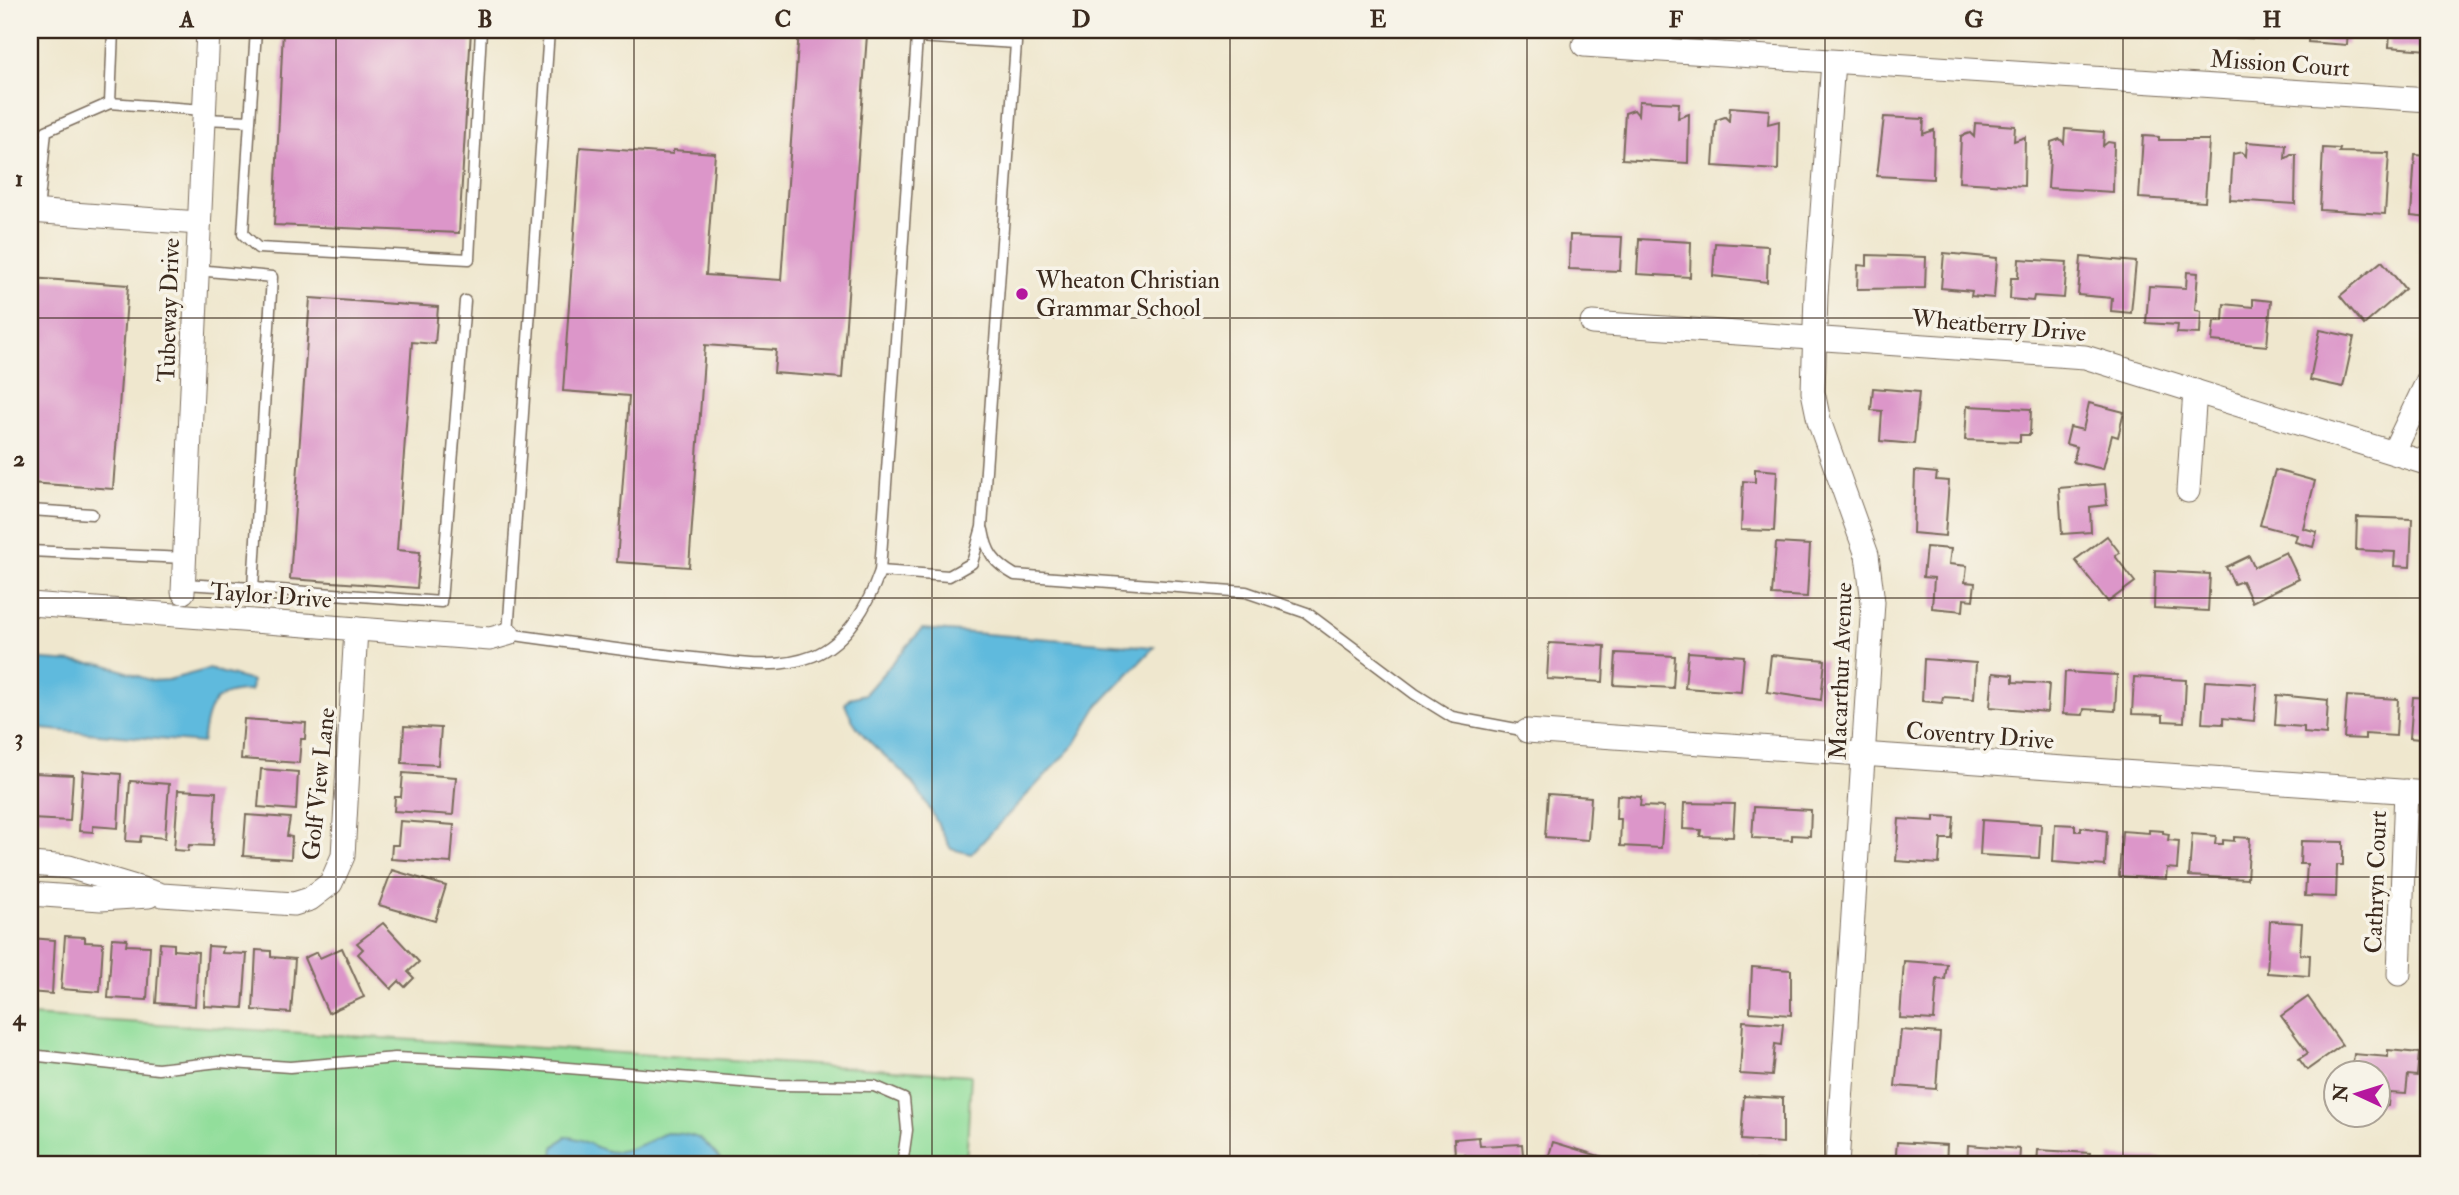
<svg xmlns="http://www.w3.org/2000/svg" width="2459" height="1195" viewBox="0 0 2459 1195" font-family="'IM FELL Double Pica',serif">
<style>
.green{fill:#92de9b;stroke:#66845c;stroke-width:2}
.water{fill:#5fbadd;stroke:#4d727e;stroke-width:2}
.building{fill:#dc96c9}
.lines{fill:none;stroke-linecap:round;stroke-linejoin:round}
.service-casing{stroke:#7a6c5c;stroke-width:13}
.minor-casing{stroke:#7a6c5c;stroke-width:25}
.service{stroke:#fff;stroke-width:10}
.minor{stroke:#fff;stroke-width:23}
.grid{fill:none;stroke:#3b2a1e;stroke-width:2;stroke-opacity:0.55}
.poi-dot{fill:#b5179e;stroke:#f7f3e8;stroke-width:2.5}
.labels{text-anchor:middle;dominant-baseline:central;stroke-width:7;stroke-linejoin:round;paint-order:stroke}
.street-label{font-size:24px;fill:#3b2a1e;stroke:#f7f3e8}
.poi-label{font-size:24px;fill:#3b2a1e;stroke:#f7f3e8;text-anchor:start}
.neatline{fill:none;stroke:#3b2a1e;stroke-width:2.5}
.grid-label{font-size:23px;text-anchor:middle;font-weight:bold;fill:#3b2a1e}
</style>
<rect width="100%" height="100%" fill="#f7f3e8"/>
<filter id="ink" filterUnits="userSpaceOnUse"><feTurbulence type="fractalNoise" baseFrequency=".0143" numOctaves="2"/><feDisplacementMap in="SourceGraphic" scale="14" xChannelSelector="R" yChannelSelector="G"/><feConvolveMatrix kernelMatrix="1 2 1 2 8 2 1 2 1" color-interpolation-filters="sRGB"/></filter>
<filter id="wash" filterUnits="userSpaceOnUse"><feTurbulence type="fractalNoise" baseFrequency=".00686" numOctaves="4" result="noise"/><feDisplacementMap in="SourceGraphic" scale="28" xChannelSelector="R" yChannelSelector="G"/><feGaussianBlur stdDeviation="1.57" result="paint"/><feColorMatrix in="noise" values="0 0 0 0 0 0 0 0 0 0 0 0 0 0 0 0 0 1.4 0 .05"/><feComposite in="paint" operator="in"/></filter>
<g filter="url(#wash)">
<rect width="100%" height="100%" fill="#efe7ce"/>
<!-- green -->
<polygon class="green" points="30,1016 971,1075 966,1165 30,1165"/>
<!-- water -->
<g class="water">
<path d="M922 629 1154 647 1097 707 1075 744 971 854 951 849C938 826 926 797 908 778 885 753 857 738 845 704L850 698 865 694Z"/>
<path d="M30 659 104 664 152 681 168 680 209 669 252 681 251 691C211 690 207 708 202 743L30 728Z"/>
<path d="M666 1133C700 1133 703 1139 725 1165H552L554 1147 565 1137C582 1137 592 1147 607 1151 625 1155 650 1140 666 1133Z"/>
</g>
<g id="blocks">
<!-- building -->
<g class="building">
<polygon points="283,30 471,30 459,233 274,225"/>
<polygon points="799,30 867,35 842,378 774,373 776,350 705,345 689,567 617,562 629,396 563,391 580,147 673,154 673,150 715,153 706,275 781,280"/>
<polygon points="2227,30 2267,30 2266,39 2226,37"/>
<polygon points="2309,30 2348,30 2347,45 2308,42"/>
<polygon points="2377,30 2429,30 2429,50 2389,47 2390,34 2380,37"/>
<polygon points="1639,101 1679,103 1678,118 1689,114 1688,163 1622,159 1625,113 1634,110 1638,115"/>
<polygon points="1730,107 1769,110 1768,124 1779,121 1778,170 1713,166 1716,120 1725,117 1729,121"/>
<polygon points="1884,117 1924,119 1923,134 1934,130 1933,179 1877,176"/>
<polygon points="1975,123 2015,126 2014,141 2025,137 2024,186 1959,182 1961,136 1970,133 1974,137"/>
<polygon points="2065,129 2104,132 2103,146 2108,142 2114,143 2113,192 2048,188 2051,142 2060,139 2064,143"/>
<polygon points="2143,136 2159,137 2159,140 2209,140 2205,202 2139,198"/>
<polygon points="2247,142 2286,145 2285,159 2291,155 2296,155 2295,204 2230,200 2233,154 2242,152 2246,156"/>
<polygon points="2323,148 2340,149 2339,152 2389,153 2385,214 2320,210"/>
<polygon points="2415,155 2429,156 2429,218 2411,216"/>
<polygon points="1570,235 1622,237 1620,271 1569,269"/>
<polygon points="1639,239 1691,242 1690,277 1637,274"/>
<polygon points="1715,243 1768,246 1767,282 1713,276"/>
<polygon points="1944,253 1997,258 1994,298 1971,296 1972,291 1941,288"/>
<polygon points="1867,255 1926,257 1925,288 1857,289 1858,265 1867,266"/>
<polygon points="2081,257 2136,262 2131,313 2111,311 2112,298 2078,295"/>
<polygon points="2019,259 2067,262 2064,298 2034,296 2033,301 2010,299 2011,278 2018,278"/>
<polygon points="2382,261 2405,289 2364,325 2340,296"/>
<polygon points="2187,272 2198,273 2195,310 2201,311 2200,334 2177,333 2178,325 2146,323 2149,286 2186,288"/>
<polygon points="2429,275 2429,293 2424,291"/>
<polygon points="30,278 128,285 113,489 30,483"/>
<polygon points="310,298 438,307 435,344 412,342 397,550 420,552 417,588 290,579"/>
<polygon points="2253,299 2271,301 2267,346 2212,341 2214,321 2223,321 2224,304 2253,307"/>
<polygon points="2320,330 2354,337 2343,387 2310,380"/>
<polygon points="1873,388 1919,392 1914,444 1880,441 1882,411 1871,410"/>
<polygon points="2089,403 2124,412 2118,437 2112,435 2103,469 2073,462 2077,447 2066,444 2070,427 2083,430"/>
<polygon points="1967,406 2031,409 2030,435 2020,435 2020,442 1965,440"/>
<polygon points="1755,469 1777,471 1774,531 1741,530 1743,481 1755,482"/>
<polygon points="2275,470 2315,481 2303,528 2317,532 2313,547 2295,542 2297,535 2260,525"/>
<polygon points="1915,471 1937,473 1936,480 1949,481 1945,536 1913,533"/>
<polygon points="2105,484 2107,505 2090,507 2091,532 2062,534 2059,488"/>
<polygon points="2357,517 2412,519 2410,567 2394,566 2395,552 2356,550"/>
<polygon points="2426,534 2429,534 2429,566 2425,566"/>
<polygon points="2107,536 2120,553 2115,556 2135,582 2108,602 2075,560"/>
<polygon points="1776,543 1810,545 1807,597 1772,595"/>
<polygon points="1926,547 1951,549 1949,564 1967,566 1965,582 1975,583 1973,600 1964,599 1963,611 1932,608 1934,578 1923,577"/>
<polygon points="2286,552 2299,579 2252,602 2242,581 2234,584 2226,567 2249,556 2254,567"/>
<polygon points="2155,571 2210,574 2208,611 2154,608"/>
<polygon points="1549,643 1605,646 1603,682 1547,679"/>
<polygon points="1688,652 1744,656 1741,692 1685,688"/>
<polygon points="1616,653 1675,656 1673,688 1614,685"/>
<polygon points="1771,655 1825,660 1821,700 1767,692"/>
<polygon points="1924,659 1976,663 1974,699 1943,697 1942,703 1922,701"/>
<polygon points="2065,672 2117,675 2115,711 2084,709 2083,715 2063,714"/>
<polygon points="1993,673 2013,675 2013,682 2049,684 2047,712 1990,707"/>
<polygon points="2134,677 2186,680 2184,722 2163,721 2163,715 2132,714"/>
<polygon points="2205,681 2257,684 2254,721 2223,718 2223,724 2202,723"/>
<polygon points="2277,695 2328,700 2326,735 2304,733 2304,727 2275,725"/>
<polygon points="2347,696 2398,699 2396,736 2365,734 2365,739 2344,738"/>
<polygon points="2413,697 2429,698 2429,740 2410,738"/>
<polygon points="244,719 306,723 305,739 301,739 299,763 241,759"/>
<polygon points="404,726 441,728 438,765 402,763"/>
<polygon points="261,769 298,772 296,810 258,807"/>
<polygon points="83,771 121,774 118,828 93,826 93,832 79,831"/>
<polygon points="34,773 73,775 70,821 31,819"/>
<polygon points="403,773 456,777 453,815 394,811 395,797 401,797"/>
<polygon points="130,781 169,784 165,838 141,836 140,842 126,841"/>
<polygon points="178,790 216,792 213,846 189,845 188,851 174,850"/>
<polygon points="1548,794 1591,797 1588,840 1545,837"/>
<polygon points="1617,795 1641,797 1640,806 1664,807 1661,848 1620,846 1621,819 1616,819"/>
<polygon points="1684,803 1735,804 1733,837 1700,836 1701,830 1683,829"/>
<polygon points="1754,807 1811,810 1810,836 1792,835 1792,840 1752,838"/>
<polygon points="246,815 290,818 287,836 292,837 291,859 243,856"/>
<polygon points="1934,816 1954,817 1952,839 1941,839 1939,864 1896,861 1899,819 1934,821"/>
<polygon points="1982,820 2041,824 2039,858 1980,855"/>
<polygon points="400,821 454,825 451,863 391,859 392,845 398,845"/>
<polygon points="2055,824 2075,825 2075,831 2081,831 2081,827 2107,831 2105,866 2053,862"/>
<polygon points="2149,830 2163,831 2163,833 2169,834 2168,840 2179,841 2177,869 2167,868 2166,879 2119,876 2122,831 2149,833"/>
<polygon points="2192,834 2216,836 2215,844 2223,844 2223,840 2234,841 2234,837 2250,838 2247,879 2189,876"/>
<polygon points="2301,841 2343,842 2343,865 2337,865 2336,897 2305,896 2307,864 2300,864"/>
<polygon points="392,870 446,886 435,921 379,905"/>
<polygon points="2270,921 2302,923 2300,954 2310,955 2309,976 2267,973"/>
<polygon points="383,923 419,962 408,972 414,978 405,987 399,981 391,989 358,954 363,949 357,943"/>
<polygon points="65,936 85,937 85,942 103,943 100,992 61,989"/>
<polygon points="30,938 55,940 52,994 30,992"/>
<polygon points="112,938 127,939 126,945 150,946 147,1000 108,998"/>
<polygon points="160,943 174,944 174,950 198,952 195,1006 156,1003"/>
<polygon points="208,946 223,947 222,953 247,954 243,1008 204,1006"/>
<polygon points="342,948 364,997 328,1013 304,958 317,952 320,958"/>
<polygon points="256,950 271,951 271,957 295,959 291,1013 253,1010"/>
<polygon points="1904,961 1947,964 1945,980 1937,979 1934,1020 1900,1018"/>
<polygon points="1752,967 1791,970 1791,1015 1750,1012"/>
<polygon points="2308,997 2342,1045 2307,1070 2299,1059 2308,1053 2281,1016"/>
<polygon points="1743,1021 1783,1024 1781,1045 1775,1044 1772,1076 1740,1074"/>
<polygon points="1901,1030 1940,1033 1936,1089 1895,1086"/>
<polygon points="2388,1050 2419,1053 2417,1076 2408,1075 2406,1094 2389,1093 2388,1106 2378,1105 2378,1072 2352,1072 2354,1054 2388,1057"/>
<polygon points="1744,1096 1783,1098 1783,1143 1741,1140"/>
<polygon points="1479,1137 1480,1146 1522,1144 1524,1165 1465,1165 1465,1155 1455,1155 1454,1139"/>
<polygon points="1553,1142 1602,1157 1599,1165 1546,1165"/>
<polygon points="1897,1142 1947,1145 1946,1165 1895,1165"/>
<polygon points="1968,1145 2020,1149 2019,1165 1967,1165"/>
<polygon points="2038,1150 2090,1153 2089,1165 2037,1165"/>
<polygon points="2110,1156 2162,1159 2161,1165 2109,1165"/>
<polygon points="1741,1159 1781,1162 1781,1165 1741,1165"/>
<polygon points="2183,1161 2218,1163 2217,1165 2182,1165"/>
</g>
</g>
</g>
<g filter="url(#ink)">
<use href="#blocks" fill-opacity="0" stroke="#7a6c5c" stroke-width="2"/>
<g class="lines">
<defs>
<g id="service">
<polyline points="113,30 110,103 204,110"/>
<path d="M549 30 508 634C573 643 637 653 703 659 740 663 777 670 813 656 848 642 869 603 880 571L917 37 912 30"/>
<polyline points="204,119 250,121 256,30"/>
<polyline points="250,121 243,234 258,248 469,259 481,30"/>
<polyline points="38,211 46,131 110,103"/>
<polyline points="30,510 92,514"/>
<path d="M983 530C987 553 994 563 1015 575L1246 592 1307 613 1415 694 1452 717 1527 731"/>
<polyline points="30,551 185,558"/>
<polyline points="880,571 949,576 972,563 982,527 1016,43 917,37"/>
<polyline points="184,584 253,588 272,277 197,270"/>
<polyline points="253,588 441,602 465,301"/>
<polyline points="30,1055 158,1069 219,1062 290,1067 395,1058 506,1063 778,1085 874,1086 904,1099 907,1130 902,1165"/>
</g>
<g id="minor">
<polyline points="1584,45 2429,100"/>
<polyline points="1833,62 1816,294 1813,392 1819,421 1867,555 1873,602 1837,1165"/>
<polyline points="30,211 199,223"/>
<polyline points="1592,323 2085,357 2429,464"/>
<polyline points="2394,451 2429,378"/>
<polyline points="2188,491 2195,391"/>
<polyline points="183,592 208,30"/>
<polyline points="30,604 490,639 508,634"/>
<polyline points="1527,731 2429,793"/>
<polyline points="30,864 69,867 162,895 294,904 310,899 331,883 343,856 356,629"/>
<polyline points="30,894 101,899 149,896"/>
<polyline points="2399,974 2406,791"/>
</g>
</defs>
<!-- service casing -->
<use href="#service" class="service-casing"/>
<!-- minor casing -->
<use href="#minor" class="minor-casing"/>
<!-- service -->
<use href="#service" class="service"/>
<!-- minor -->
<use href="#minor" class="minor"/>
</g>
</g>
<!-- grid -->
<path class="grid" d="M336 30V1165M634 30V1165M932 30V1165M1230 30V1165M1527 30V1165M1825 30V1165M2123 30V1165M30 318H2429M30 598H2429M30 877H2429"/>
<!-- markers -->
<circle class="poi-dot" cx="1022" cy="294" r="7"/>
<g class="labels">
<!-- street labels -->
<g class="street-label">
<text transform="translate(2280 64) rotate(4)">Mission Court</text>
<text transform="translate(169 310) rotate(-88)">Tubeway Drive</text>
<text transform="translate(1999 326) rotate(5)">Wheatberry Drive</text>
<text transform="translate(271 596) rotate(4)">Taylor Drive</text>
<text transform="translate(1841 671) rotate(-88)">Macarthur Avenue</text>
<text transform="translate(1980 736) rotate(4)">Coventry Drive</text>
<text transform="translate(319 784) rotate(-84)">Golf View Lane</text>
<text transform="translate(2376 882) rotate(-88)">Cathryn Court</text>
</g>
<!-- poi labels -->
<g class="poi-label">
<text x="1036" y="280">Wheaton Christian<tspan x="1036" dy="28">Grammar School</tspan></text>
</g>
</g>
<!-- margin -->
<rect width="2459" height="1195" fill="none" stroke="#f7f3e8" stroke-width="77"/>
<!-- north arrow -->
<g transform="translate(2357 1094) rotate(274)"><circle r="33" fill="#f7f3e8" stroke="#aca397" stroke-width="2"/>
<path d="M0-5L12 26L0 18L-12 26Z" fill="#b5179e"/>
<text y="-10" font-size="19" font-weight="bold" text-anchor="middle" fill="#3b2a1e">N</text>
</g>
<rect x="38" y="38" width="2382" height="1118" class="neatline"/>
<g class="grid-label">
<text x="187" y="27">A</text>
<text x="485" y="27">B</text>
<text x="783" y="27">C</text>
<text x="1081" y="27">D</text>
<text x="1378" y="27">E</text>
<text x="1676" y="27">F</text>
<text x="1974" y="27">G</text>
<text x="2272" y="27">H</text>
<text x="19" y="186">1</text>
<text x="19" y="466">2</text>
<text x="19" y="745">3</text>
<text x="19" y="1025">4</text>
</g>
</svg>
